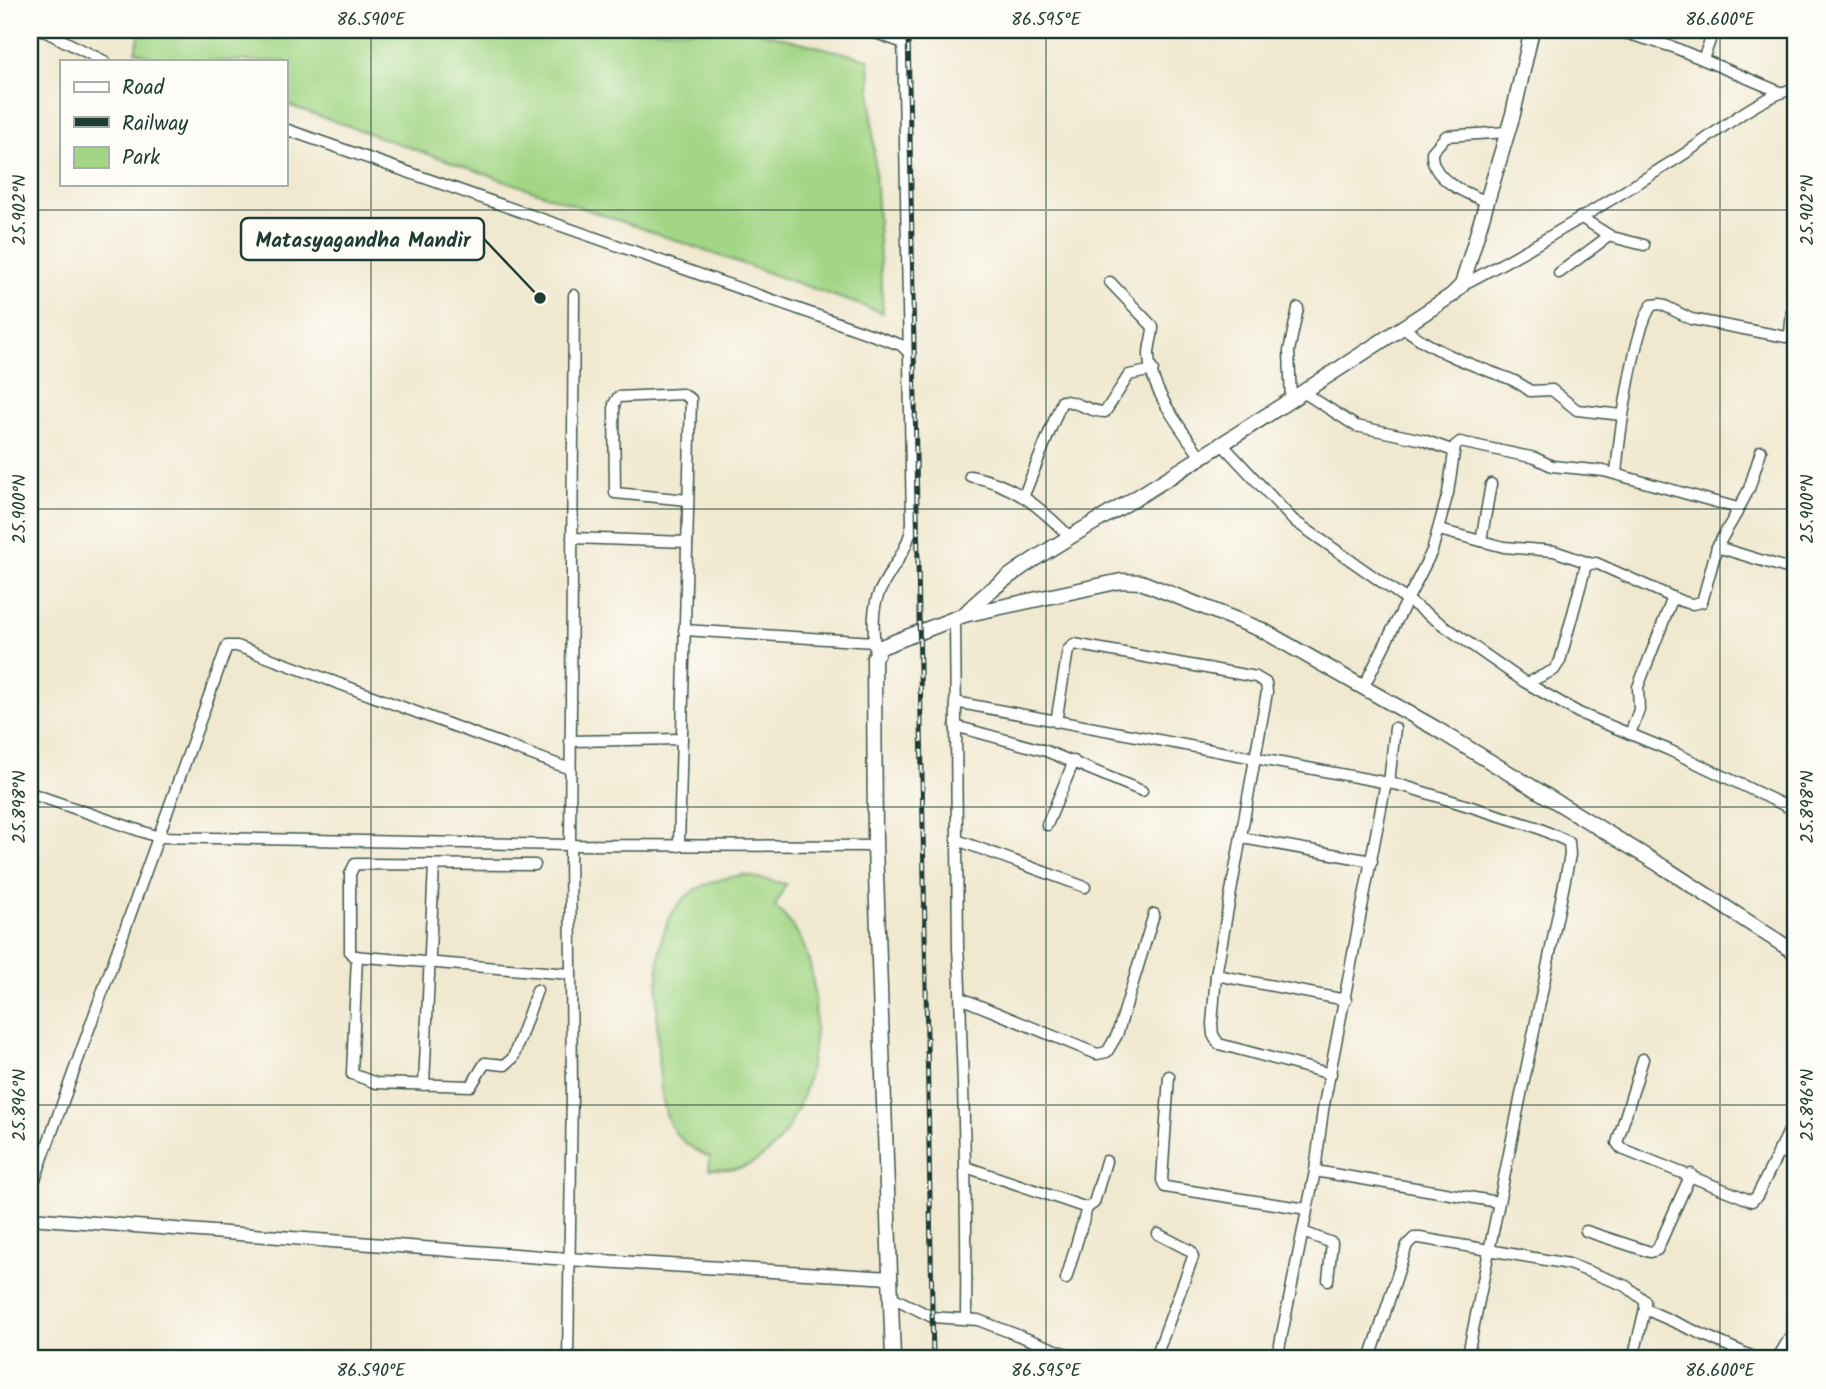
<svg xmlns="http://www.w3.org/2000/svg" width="1826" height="1389" viewBox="0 0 1826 1389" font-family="Kalam,sans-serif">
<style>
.green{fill:#a2d685;stroke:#608a5c;stroke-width:2}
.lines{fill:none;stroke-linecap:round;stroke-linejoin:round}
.minor-casing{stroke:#3e574b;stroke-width:13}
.tertiary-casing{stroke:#3e574b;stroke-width:15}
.secondary-casing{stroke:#3e574b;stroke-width:17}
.minor{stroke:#fff;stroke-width:10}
.tertiary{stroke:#fff;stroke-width:12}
.secondary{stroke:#fff;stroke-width:14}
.rail-casing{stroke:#1f3d34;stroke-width:5}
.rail{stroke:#fdfcf7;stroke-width:2.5;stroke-dasharray:8;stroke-linecap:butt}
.ticks{fill:none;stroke:#1f3d34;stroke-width:2;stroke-opacity:0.45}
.leader{fill:none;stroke:#1f3d34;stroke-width:2.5}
.callout-dot{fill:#1f3d34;stroke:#fdfcf7;stroke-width:2.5}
.callout{fill:#fdfcf7;stroke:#1f3d34;stroke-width:2.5}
.callout-label{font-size:21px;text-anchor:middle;font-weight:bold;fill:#1f3d34}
.neatline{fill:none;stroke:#1f3d34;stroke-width:2.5}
.ticks-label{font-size:18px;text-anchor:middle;fill:#1f3d34}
</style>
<rect width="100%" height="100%" fill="#fdfcf7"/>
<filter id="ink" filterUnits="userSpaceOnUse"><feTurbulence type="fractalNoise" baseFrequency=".0143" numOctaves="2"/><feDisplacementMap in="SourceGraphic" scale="14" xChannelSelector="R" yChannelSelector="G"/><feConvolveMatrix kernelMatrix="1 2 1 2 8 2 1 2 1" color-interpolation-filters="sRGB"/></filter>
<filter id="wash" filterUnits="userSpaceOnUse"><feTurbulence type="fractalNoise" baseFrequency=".00686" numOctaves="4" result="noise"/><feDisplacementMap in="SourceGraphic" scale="28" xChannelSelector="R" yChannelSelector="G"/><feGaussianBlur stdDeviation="1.57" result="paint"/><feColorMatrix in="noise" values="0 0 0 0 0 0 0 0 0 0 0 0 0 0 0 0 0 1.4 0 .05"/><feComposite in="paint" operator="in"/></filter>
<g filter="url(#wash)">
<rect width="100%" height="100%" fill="#f0e8cf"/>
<!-- green -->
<g class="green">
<polygon points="141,30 751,30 869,59 883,313 285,104 285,61 164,61 135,51"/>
<path d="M744 875 786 884 775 906C787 919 796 928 803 944 829 1003 815 1133 751 1164 738 1171 723 1169 709 1169L710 1157C696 1152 680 1141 672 1128 654 1100 655 979 661 944 662 934 669 918 675 909 690 887 717 878 744 875Z"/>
</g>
</g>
<g filter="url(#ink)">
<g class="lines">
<defs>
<g id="minor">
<polyline points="42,30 104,61"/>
<polyline points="867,30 904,43"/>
<polyline points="1615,30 1673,47 1780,92"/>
<polyline points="1703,59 1714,30"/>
<polyline points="285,129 901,345 910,354"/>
<path d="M1488 202C1467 194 1430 180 1432 152L1446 136 1508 132"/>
<polyline points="1580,217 1612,237 1644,245"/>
<polyline points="1559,273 1609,236"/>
<path d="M1110 282 1153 327C1153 336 1149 345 1149 354 1149 389 1182 430 1201 457"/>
<path d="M1462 285C1536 247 1607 202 1678 158 1715 135 1753 99 1796 88"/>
<polyline points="574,295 570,845 875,846"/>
<path d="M1403 327C1426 346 1458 360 1486 370 1503 377 1516 379 1530 391L1552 390 1577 410 1622 415"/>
<polyline points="1303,392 1356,426 1423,440 1454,451"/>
<polyline points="1291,401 1289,351 1298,308"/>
<polyline points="1222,444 1293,520 1523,681 1579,713 1669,750 1796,811"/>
<path d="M1616 474C1619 439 1633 331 1652 305L1661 304 1691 319 1786 337 1790 333 1792 311"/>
<path d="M970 476C1014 484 1040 507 1071 538"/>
<path d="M1024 495 1062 401C1076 400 1088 412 1105 412L1129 375 1153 370"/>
<polyline points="1736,514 1749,489 1761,451"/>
<polyline points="1439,530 1504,547 1554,551 1589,563"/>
<polyline points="572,538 687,542"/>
<polyline points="1481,541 1491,484"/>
<polyline points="1717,547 1783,567 1796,567"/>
<path d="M955 619 958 949C961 985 960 1020 962 1056 965 1144 967 1230 966 1318"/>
<polyline points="684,630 874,642"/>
<path d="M875 653C874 633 871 612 879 593 890 568 909 551 912 523L903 30"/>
<polyline points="1363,688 1432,551 1448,493 1455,446 1460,442 1535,458 1552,466 1604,471 1734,507 1736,514 1717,547 1702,602 1692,604 1681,601 1596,563 1586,565 1560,661 1554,670 1527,683"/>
<polyline points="955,702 1404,786 1536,827 1569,842 1570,855 1467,1359"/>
<polyline points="1056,722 1068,650 1074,644 1256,677 1266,683 1267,692 1216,975 1212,1024 1213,1035 1219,1044 1331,1074"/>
<polyline points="955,726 1046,751 1142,791"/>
<polyline points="1630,734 1639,710 1638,687 1673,597"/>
<polyline points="570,741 682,739"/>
<polyline points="1389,783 1395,728"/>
<polyline points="30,793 158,837 570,845 572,1092 568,1359"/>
<polyline points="1047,825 1074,761"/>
<polyline points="1242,838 1372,861"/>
<polyline points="957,840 1085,887"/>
<polyline points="679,846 691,399 682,394 618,397 614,404 615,493 688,500"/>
<polyline points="535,865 355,864 350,874 350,952 353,956 570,974"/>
<polyline points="357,956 352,1074 376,1083 471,1086 485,1063 505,1065 513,1058 537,990"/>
<polyline points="1216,975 1346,1000"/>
<polyline points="963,999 1097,1054 1107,1052 1117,1035 1154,914"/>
<polyline points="1643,1059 1617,1143 1622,1149 1752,1201 1757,1196 1796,1117"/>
<polyline points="1169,1076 1162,1180 1165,1187 1307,1209"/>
<polyline points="424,1085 434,865"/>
<polyline points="1779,1150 1796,1159"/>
<polyline points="966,1167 1087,1208 1094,1203 1106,1161"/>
<polyline points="1315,1171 1498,1202"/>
<polyline points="30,1193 227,646 237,646 570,769"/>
<polyline points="1586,1231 1650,1252 1657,1250 1691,1174"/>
<polyline points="1303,1232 1332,1243 1328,1280"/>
<polyline points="1066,1279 1087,1208"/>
<polyline points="892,1297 932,1317 978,1320 1080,1359"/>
<polyline points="1645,1309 1758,1359"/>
<polyline points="1155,1359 1193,1257 1191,1251 1158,1234"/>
<polyline points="1277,1359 1315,1171 1323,1110 1386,782"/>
<polyline points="1370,1359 1407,1245 1414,1238 1420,1238 1569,1264 1626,1286 1645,1301 1645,1309 1633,1359"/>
<polyline points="1777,1359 1796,1327"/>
</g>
<polyline id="tertiary" points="30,1218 567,1259 891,1278"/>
<g id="secondary">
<path d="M964 615C1005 570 1091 526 1144 493 1248 428 1350 362 1452 295L1462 285 1513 114 1532 30"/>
<polyline points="893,1359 875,846 874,658 881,647 964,615 1121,581 1141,582 1262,630 1435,728 1665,868 1796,953"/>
</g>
</defs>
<!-- minor casing -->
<use href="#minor" class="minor-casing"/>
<!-- tertiary casing -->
<use href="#tertiary" class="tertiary-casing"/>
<!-- secondary casing -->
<use href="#secondary" class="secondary-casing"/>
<!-- minor -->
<use href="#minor" class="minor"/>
<!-- tertiary -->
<use href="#tertiary" class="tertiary"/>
<!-- secondary -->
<use href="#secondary" class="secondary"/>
<defs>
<polyline id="rail" points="908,30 933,1359"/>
</defs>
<!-- rail casing -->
<use href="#rail" class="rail-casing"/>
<!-- rail -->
<use href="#rail" class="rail"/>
</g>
</g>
<!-- ticks -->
<path class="ticks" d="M371 30V1359M1046 30V1359M1720 30V1359M30 210H1796M30 509H1796M30 807H1796M30 1105H1796"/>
<!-- callouts -->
<path class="leader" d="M540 298L484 239"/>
<circle class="callout-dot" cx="540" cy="298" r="7"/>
<rect class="callout" x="241" y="218" width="243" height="42" rx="7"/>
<g class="callout-label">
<text x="363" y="247">Matasyagandha Mandir</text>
</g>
<!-- margin -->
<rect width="1826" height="1389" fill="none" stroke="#fdfcf7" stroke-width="77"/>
<!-- legend -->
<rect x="60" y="60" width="228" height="126" fill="#fdfcf7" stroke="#a4b0a9" stroke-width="2"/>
<rect x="74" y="82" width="35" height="10" fill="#ffffff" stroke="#a4b0a9" stroke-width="2"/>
<text x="122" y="94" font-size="21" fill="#1f3d34">Road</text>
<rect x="74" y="117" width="35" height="10" fill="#1f3d34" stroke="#a4b0a9" stroke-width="2"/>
<text x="122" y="130" font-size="21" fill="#1f3d34">Railway</text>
<rect x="74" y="147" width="35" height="21" fill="#a2d685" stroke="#a4b0a9" stroke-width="2"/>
<text x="122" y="164" font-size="21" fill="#1f3d34">Park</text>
<rect x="38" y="38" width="1749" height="1312" class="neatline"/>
<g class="ticks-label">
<text x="371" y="25">86.590°E</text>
<text x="1046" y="25">86.595°E</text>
<text x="1720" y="25">86.600°E</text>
<text transform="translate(19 210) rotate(-90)" y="6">25.902°N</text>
<text transform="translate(1807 210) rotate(-90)" y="6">25.902°N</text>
<text transform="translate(19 509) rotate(-90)" y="6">25.900°N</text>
<text transform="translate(1807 509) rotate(-90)" y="6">25.900°N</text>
<text transform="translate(19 807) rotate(-90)" y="6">25.898°N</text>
<text transform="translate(1807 807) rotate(-90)" y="6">25.898°N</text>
<text transform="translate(19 1105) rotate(-90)" y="6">25.896°N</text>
<text transform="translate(1807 1105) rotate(-90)" y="6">25.896°N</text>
<text x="371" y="1376">86.590°E</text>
<text x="1046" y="1376">86.595°E</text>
<text x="1720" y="1376">86.600°E</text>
</g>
</svg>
